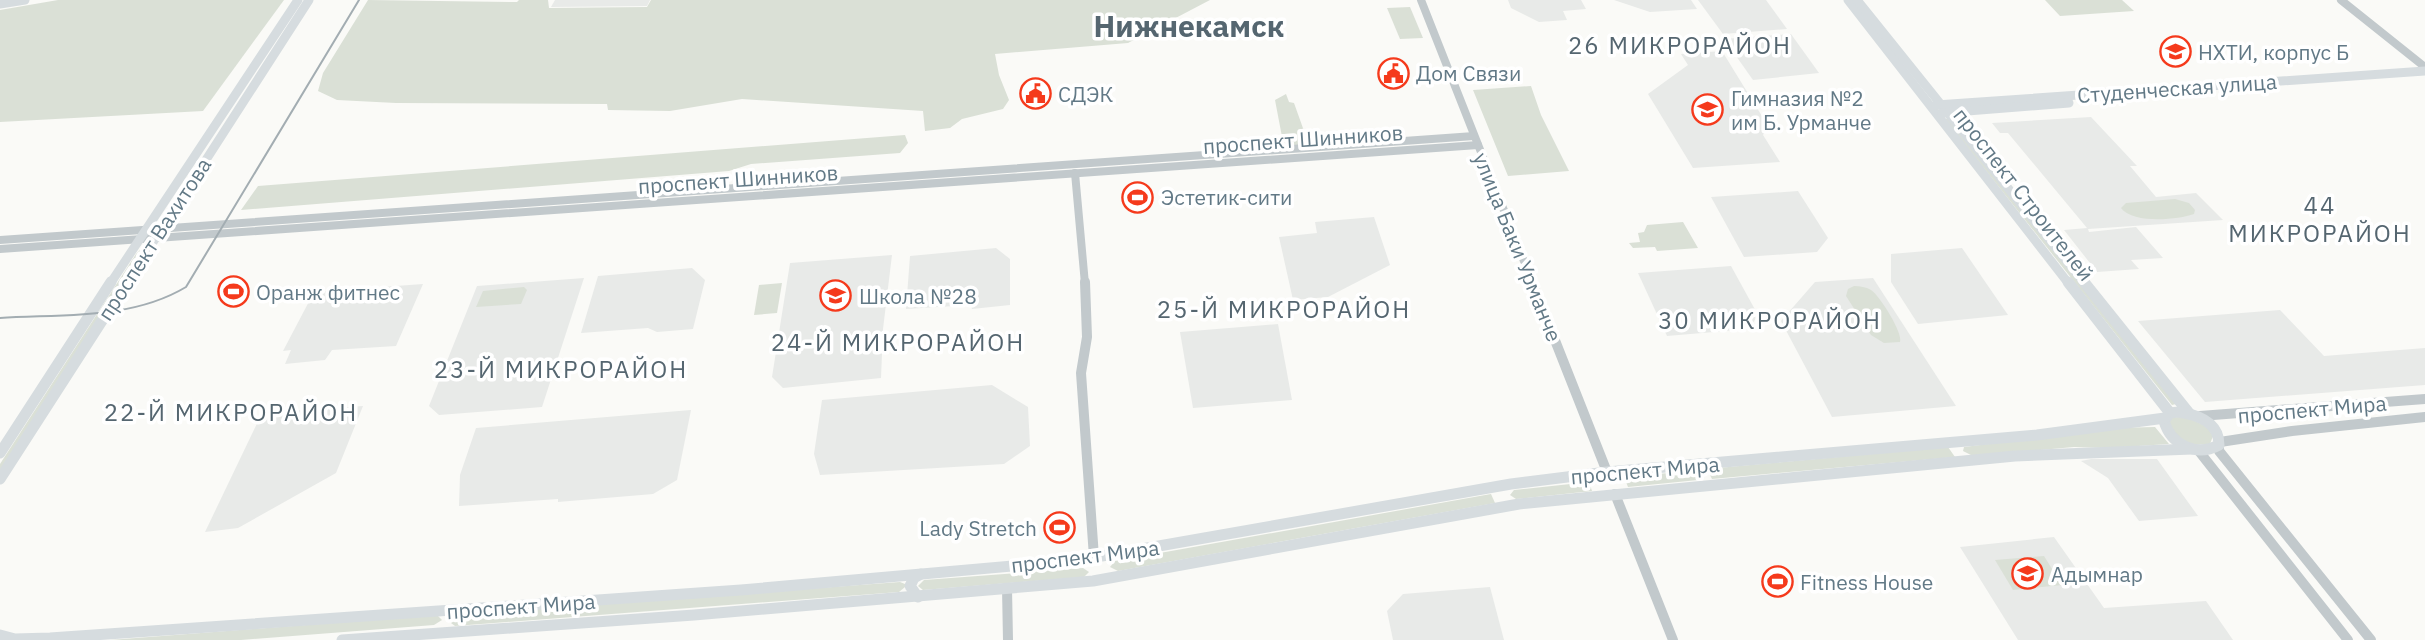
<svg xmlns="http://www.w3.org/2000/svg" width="2425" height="640" viewBox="0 0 2425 640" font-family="'IBM Plex Sans',sans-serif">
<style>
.built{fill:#e8eae8}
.green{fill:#dae0d6}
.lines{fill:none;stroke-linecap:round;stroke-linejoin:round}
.minor-far1{stroke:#c2c9cc;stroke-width:8}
.minor{stroke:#c2c9cc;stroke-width:10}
.major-far1{stroke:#d6dcdf;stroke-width:9}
.major{stroke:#d6dcdf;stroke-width:11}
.tram{stroke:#a3adb2;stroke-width:2}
.labels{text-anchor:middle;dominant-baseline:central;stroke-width:7;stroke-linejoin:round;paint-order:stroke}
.poi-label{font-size:21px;fill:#627986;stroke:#fff;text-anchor:start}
.street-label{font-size:21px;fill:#627986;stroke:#fff}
.quarter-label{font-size:24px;letter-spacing:2px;fill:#556670;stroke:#fff}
.far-town-label{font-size:30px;font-weight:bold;fill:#556670;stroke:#fff}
</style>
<rect width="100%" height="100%" fill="#fafaf7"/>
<!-- built -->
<g class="built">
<polygon points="555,0 650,0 647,6 551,7"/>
<polygon points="1508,0 1581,0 1586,9 1563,11 1567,20 1539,22 1511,8"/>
<polygon points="1614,0 1691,0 1697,9 1650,12"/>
<polygon points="1698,0 1766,0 1787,29 1723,34"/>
<polygon points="1791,34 1819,73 1753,80 1724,39"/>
<polygon points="1722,51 1768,126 1763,135 1780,162 1693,168 1648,94 1688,65 1681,54"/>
<polygon points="2091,117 2137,166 2130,166 2156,197 2196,193 2223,220 2088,229 2089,232 2136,227 2163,258 2131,260 2139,269 2097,272 2064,230 2087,228 2008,133 2000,133 1992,123"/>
<polygon points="1798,191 1828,238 1817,252 1744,257 1711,197"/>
<polygon points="1374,217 1390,265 1328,297 1293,300 1279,237 1317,233 1315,222"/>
<polygon points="996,248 1010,259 1010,305 972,309 971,305 906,309 910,256"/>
<polygon points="1962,248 2008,315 1918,324 1891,282 1891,254"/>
<polygon points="892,255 883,329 881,378 783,388 772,377 790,263"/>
<polygon points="1731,266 1758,315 1749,329 1667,336 1638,273"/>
<polygon points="692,268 705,280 693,329 657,332 648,328 581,333 598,276"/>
<polygon points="584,278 542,407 439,415 429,406 477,286"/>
<polygon points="1873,278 1956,406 1832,417 1781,321 1815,282"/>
<polygon points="423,284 396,346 332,350 325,360 285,364 291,350 283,351 314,292"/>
<polygon points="2280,310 2324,356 2425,348 2425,385 2205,402 2138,321"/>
<polygon points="1278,324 1292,400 1193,408 1180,332"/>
<polygon points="992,385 1028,407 1030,446 1004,464 820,475 814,454 822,400"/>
<polygon points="363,406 336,473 238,528 205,532 262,413"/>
<polygon points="691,410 677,480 653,494 558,502 558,499 459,506 460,475 476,428"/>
<polygon points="2091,459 2157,459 2198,516 2139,521 2108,478 2081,461"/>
<polygon points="2054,537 2104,608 2206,601 2233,640 2018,640 1960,547"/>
<polygon points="1490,587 1504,640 1393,640 1387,611 1403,594"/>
</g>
<!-- green -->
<g class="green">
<polygon points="58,0 284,0 203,111 0,122 0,10"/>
<polygon points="368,0 517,2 519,0 548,0 549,8 647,7 651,0 1210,0 1128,43 995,54 999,75 1009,100 1003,109 962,119 950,128 925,131 923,111 742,99 670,111 608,110 607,104 396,103 337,100 318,91 323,73"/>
<polygon points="2045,0 2122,0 2134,11 2060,16"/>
<polygon points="1410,7 1423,38 1400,39 1387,8"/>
<polygon points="1531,86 1541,115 1569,171 1508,176 1473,90"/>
<polygon points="1286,94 1289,102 1294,103 1309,145 1290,147 1283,142 1275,100"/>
<polygon points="1945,119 1949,119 2176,404 2172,405"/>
<polygon points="905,135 908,143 900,153 751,164 729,171 241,210 258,186"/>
<path d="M2175 199 2189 203 2195 210 2194 214C2177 220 2133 224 2121 208L2126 203Z"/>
<polygon points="1683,222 1698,248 1657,251 1655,247 1633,248 1629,243 1640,242 1638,233 1644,232 1647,225"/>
<polygon points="145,245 140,254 0,472 0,464 136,254"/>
<polygon points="782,283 777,313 754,315 759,285"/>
<path d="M1854 286C1860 286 1866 287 1871 290 1880 296 1903 333 1900 342L1884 343 1871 335 1846 296 1848 289Z"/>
<polygon points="524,287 527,290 521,304 476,307 483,291"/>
<polygon points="2184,416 2206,426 2213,436 2210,444 2193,445 2174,435 2169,421 2172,418"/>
<polygon points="2155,427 2169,444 2107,448 2074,447 1973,456 1963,451 1964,447 2114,428"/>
<polygon points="1948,447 1955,457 1712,479 1707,469"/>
<polygon points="1691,471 1698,474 1698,480 1628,487 1624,477"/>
<polygon points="1589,482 1592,491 1516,499 1510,495 1514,490"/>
<polygon points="1491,494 1495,503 1118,571 1110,567 1115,561"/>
<polygon points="2044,556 2062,585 2013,590 1995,560"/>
<polygon points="1083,568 1089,572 1084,577 923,590 918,586 924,580"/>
<polygon points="900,582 905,584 905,587 899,592 455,626 451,623 459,615"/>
<polygon points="437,615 442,620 434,625 241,640 110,640"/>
</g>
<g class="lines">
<!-- minor-far1 -->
<g class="minor-far1">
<polyline points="1421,0 1533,284"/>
<polyline points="2341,0 2425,67"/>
<polyline points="1075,173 1085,284"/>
<polyline points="0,240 1474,136"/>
<polyline points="0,249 1478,145"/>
</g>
<!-- minor -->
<g class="minor">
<polyline points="1085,282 1087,337 1081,373 1094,557"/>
<polyline points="1532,282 1607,472"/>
<polyline points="2200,416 2425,399"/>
<polyline points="2220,442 2292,431 2425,417"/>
<polyline points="2219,445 2219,451 2371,640"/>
<polyline points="2198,450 2348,640"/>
<polyline points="1615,494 1673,640"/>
<polyline points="1007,588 1008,640"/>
</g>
<!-- major-far1 -->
<g class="major-far1">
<polyline points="1848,0 2069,284"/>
<polyline points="1857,0 2085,284"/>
<polyline points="0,4 25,0"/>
<polyline points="1936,105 2425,71"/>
<polyline points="1942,113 2069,103"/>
<polyline points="110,284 298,0"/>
<polyline points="126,284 309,0"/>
</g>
<!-- major -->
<g class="major">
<polyline points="2068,282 2170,413"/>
<polyline points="2084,282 2189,413"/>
<path d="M2179 412C2198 415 2219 422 2219 445 2196 457 2171 445 2164 421L2170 413Z"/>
<polyline points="0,453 111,282"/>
<polyline points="0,479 127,282"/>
<polyline points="918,597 910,586 914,578 921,574"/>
<polyline points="0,635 15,639 50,638 741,590 1079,560 1511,484 1607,472 2037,435 2165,418"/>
<polyline points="342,640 694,615 1093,581 1519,504 2015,456 2192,449"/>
</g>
<!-- tram -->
<path class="tram" d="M0 318C62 314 131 320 186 287L359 0"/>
</g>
<!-- icons -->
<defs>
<symbol id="university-ring" viewBox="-11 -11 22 22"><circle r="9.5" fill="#fff" stroke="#f53a1c" stroke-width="1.5"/><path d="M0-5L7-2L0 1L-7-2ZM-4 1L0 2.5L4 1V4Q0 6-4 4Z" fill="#f53a1c"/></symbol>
<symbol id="civic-ring" viewBox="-11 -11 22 22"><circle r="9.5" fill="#fff" stroke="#f53a1c" stroke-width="1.5"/><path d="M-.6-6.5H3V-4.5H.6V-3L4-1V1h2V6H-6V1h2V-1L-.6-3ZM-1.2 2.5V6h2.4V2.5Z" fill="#f53a1c"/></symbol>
<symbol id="school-ring" viewBox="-11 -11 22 22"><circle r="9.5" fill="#fff" stroke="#f53a1c" stroke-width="1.5"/><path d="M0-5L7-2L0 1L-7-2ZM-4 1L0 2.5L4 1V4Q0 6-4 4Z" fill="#f53a1c"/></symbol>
<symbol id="stadium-ring" viewBox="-11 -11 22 22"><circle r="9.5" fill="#fff" stroke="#f53a1c" stroke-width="1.5"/><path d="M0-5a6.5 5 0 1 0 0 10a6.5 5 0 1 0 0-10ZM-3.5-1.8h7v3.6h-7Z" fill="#f53a1c"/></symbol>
</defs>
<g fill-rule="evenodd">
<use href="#university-ring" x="2158" y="34" width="35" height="35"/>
<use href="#civic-ring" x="1376" y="56" width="35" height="35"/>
<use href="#civic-ring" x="1018" y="76" width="35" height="35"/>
<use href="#school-ring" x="1690" y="92" width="35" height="35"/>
<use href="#stadium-ring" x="1120" y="180" width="35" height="35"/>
<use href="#stadium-ring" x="216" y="274" width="35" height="35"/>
<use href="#school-ring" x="818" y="278" width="35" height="35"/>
<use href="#stadium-ring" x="1042" y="510" width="35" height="35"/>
<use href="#school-ring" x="2010" y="556" width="35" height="35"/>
<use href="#stadium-ring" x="1760" y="564" width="35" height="35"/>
</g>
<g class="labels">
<!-- poi labels -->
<g class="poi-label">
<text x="2198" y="52">НХТИ, корпус Б</text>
<text x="1416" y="73">Дом Связи</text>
<text x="1058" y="94">СДЭК</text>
<text x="1731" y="98">Гимназия №2<tspan x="1731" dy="24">им Б. Урманче</tspan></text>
<text x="1161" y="197">Эстетик-сити</text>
<text x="256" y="292">Оранж фитнес</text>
<text x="859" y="296">Школа №28</text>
<text x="1037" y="528" text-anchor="end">Lady Stretch</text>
<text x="2051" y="574">Адымнар</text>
<text x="1800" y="582">Fitness House</text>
</g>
<!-- street labels -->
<g class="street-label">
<text transform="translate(2177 88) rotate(-4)">Студенческая улица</text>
<text transform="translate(1303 139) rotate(-4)">проспект Шинников</text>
<text transform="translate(738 179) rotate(-4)">проспект Шинников</text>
<text transform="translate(2024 194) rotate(52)">проспект Строителей</text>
<text transform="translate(154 239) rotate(-57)">проспект Вахитова</text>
<text transform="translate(1518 247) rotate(68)">улица Баки Урманче</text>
<text transform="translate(2312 409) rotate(-5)">проспект Мира</text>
<text transform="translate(1645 470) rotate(-5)">проспект Мира</text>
<text transform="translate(1085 556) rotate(-7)">проспект Мира</text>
<text transform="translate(521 606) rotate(-4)">проспект Мира</text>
</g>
<!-- quarter labels -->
<g class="quarter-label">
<text x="1680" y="45">26 МИКРОРАЙОН</text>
<text x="2320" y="205">44<tspan x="2320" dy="28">МИКРОРАЙОН</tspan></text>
<text x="1284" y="309">25-Й МИКРОРАЙОН</text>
<text x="1770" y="320">30 МИКРОРАЙОН</text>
<text x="898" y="342">24-Й МИКРОРАЙОН</text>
<text x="561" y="369">23-Й МИКРОРАЙОН</text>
<text x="231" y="412">22-Й МИКРОРАЙОН</text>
</g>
<!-- far-town labels -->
<g class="far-town-label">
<text x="1189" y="25">Нижнекамск</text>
</g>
</g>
</svg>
